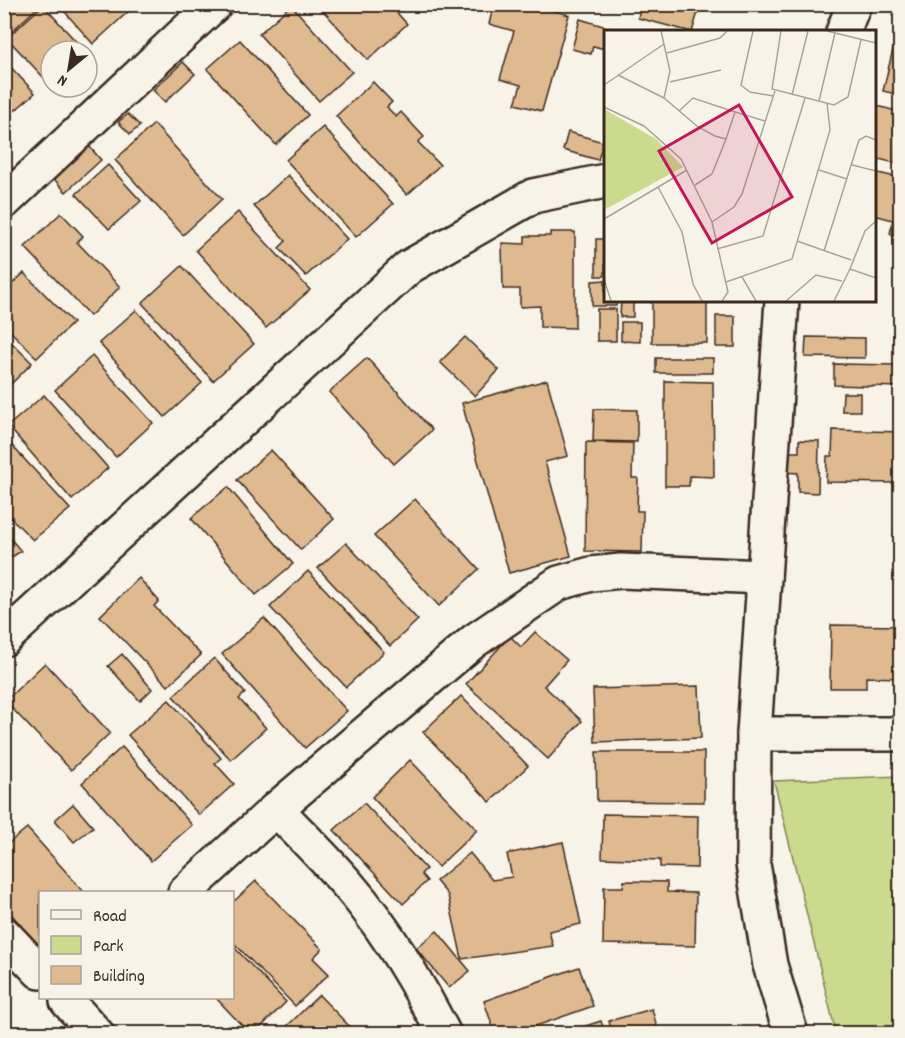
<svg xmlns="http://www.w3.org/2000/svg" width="905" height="1038" viewBox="0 0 905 1038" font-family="Dekko,sans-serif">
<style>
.green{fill:#ccda8e;stroke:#848256;stroke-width:1.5}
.building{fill:#dfba90;stroke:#3b2a1e;stroke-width:1.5}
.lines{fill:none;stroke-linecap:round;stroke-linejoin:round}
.minor-casing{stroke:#3b2a1e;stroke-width:38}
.minor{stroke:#f7f3e8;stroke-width:33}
.inset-road{fill:none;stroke:#aca397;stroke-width:1.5}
.view{fill:#c2185b;fill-opacity:0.15;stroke:#c2185b;stroke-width:3}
.inset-edge{fill:none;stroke:#3b2a1e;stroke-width:3}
</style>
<rect width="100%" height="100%" fill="#f7f3e8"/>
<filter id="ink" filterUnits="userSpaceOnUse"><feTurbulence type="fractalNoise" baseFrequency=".0167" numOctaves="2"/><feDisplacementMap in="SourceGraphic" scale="12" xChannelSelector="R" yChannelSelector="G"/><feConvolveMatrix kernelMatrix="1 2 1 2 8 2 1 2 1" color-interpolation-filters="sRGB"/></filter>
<g filter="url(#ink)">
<!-- green -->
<polygon class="green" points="900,776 900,1033 836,1033 774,781"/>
<!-- building -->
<g class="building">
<polygon points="4,4 41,4 10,33 4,27"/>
<polygon points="58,4 125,4 130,10 93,44"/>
<polygon points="317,4 389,4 407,24 368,60"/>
<polygon points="494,4 532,4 569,15 542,111 515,104 521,85 500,79 514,31 489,24"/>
<polygon points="641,4 672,4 698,12 692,32 638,18"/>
<polygon points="43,5 81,47 76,51 51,51 51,74 45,79 7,38"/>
<polygon points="291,5 352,72 319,101 259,34"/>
<polygon points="580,19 623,32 605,32 605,49 593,46 591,54 572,49"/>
<polygon points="240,40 308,115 276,145 207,69"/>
<polygon points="894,45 900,47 900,95 883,91"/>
<polygon points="4,60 35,93 4,120"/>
<polygon points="183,62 195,74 165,102 153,90"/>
<polygon points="373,82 392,102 387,107 396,117 401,112 424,137 418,142 440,165 407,195 336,116"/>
<polygon points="874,105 900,112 900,164 874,158"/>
<polygon points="128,114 140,126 130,134 118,122"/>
<polygon points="154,124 222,199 183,235 115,160"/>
<polygon points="323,127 393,204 356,237 286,160"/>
<polygon points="568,132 603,142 598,160 563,150"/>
<polygon points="89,146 101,160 66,192 53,178"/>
<polygon points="108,165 141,201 109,229 76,194"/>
<polygon points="874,172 900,178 900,237 890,234 893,220 874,215"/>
<polygon points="288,175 347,239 306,276 279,248 286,241 254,206"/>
<polygon points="238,212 310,290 266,328 196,250"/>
<polygon points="61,213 83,236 77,242 120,287 90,316 25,247"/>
<polygon points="550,232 575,232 575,328 540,327 540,306 520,307 520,289 503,289 502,243 525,244 525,236 550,236"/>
<rect x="596" y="239" width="9" height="37"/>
<polygon points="182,266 254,344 213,381 142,303"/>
<polygon points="24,273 73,323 37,358 4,325 4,276 12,284"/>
<polygon points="605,280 605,300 616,300 616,306 592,306 592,281"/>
<polygon points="621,300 633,300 633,317 620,317"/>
<rect x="652" y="300" width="55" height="43"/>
<rect x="597" y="309" width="19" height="32"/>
<polygon points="136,310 202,383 165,417 99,343"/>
<rect x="716" y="316" width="19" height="31"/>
<polygon points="621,322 640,322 640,342 621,341"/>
<polygon points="4,335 32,363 4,391"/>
<polygon points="465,337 499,370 475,396 440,362"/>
<polygon points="806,337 865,338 865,358 805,357"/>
<polygon points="92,356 153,423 116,457 55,390"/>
<polygon points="367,358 432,430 394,464 329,392"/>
<rect x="656" y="358" width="57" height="15"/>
<polygon points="834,364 900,365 900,387 834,385"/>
<polygon points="547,380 568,456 545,462 571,556 509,573 462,403"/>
<polygon points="665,381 713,382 714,477 690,476 689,486 665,486"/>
<polygon points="843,393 860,393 860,411 842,411"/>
<polygon points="44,395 108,468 72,500 8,426"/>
<polygon points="594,409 637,410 637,442 593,441"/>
<polygon points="833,430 900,432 900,483 826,482 827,456 832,456"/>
<polygon points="4,437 70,509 33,540 4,511"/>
<polygon points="799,440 819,441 818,493 798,492 798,473 784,472 784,452 799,452"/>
<polygon points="586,442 633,443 632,478 638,478 637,511 643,511 642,552 585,551"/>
<polygon points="271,450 334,519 301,550 237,480"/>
<polygon points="228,487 293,564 256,595 191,518"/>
<polygon points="415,499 479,569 439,606 374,536"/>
<polygon points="4,531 21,551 4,562"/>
<polygon points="346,543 418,620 390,646 318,568"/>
<polygon points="308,571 384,652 346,687 270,607"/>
<polygon points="139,578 159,601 154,606 201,655 168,686 100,616"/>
<polygon points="264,618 347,711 305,748 222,654"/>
<polygon points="831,625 900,626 900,678 866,677 866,688 830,688"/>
<polygon points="535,632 567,660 544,686 582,721 548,759 466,684 510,636 521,647"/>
<polygon points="122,654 152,689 140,701 108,666"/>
<polygon points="214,658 245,693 239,699 266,728 231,760 173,696"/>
<polygon points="45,663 110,733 71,770 5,701"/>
<polygon points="699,686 701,738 595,742 593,689"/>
<polygon points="461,696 528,766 490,802 423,732"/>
<polygon points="169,700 221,758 215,763 234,784 199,815 128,735"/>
<polygon points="122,747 192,825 151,861 82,783"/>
<polygon points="596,752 704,752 704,802 597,801"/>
<polygon points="410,760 477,830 438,867 372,797"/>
<polygon points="364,803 426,869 421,874 427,881 403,904 334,830"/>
<polygon points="73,804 93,827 74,842 55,820"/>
<polygon points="603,814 698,816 697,868 660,867 660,860 602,858"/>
<polygon points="27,828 84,892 40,892 40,947 4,906 4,847"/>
<polygon points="563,842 581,924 549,931 553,946 462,959 448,895 436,881 470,853 492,880 512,877 507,854"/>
<polygon points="256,881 322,949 313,958 329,974 295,1006 232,941 232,903"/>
<polygon points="624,881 667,882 667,892 696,893 695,946 603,944 604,887 623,887"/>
<polygon points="437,931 470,971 449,988 416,948"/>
<polygon points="232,945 286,1002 254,1034 250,1034 216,998 232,998"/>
<polygon points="579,967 593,1006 513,1034 495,1034 484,1001"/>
<polygon points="319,995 352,1029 348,1034 279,1034"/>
<polygon points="652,1009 659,1034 612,1034 609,1021"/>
<polygon points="601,1021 605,1034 561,1034"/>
</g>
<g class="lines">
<defs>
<g id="minor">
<polyline points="843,32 854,4"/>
<polyline points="4,202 215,4"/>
<polyline points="782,300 754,734 753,864 770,965 791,1034"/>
<polyline points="4,639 409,267 533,196 605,181"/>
<polyline points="754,734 900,734"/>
<polyline points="276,809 474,641 559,583 591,574 621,571 764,577"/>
<path d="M185 892 276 809C300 834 326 859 349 886 387 930 417 982 444 1034"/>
<polyline points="4,934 40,972"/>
<polyline points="67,1001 97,1034"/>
</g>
</defs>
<!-- minor casing -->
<use href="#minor" class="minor-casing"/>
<!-- minor -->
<use href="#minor" class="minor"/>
</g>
</g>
<!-- overview -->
<g transform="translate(604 30)">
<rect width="272" height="272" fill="#f7f3e8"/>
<path d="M0 79 52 109 79 137 0 180Z" fill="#ccda8e"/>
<path class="inset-road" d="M57 1 66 41 60 68M149 1 137 55 146 62 169 66M177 1 168 59 230 75 244 67 257 10M223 1 272 13M63 23 116 8 123 1M14 45 60 68 94 97 111 106 122 109 131 82 161 91M66 52 117 40M0 55 60 14M188 65 204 1M215 71 231 3M0 77 40 96 77 129 108 192 124 262 118 271M75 81 89 68 131 82M248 135 272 141M215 140 243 149M91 155 108 144 122 109M54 157 78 202 89 254 98 271M0 189 83 140M272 191 261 201 246 239 272 248M108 192 130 177 138 164 171 61M193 211 247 230M113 219 159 206 201 68M220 221 255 110 262 106 272 110M138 247 152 271M0 249 7 271M122 252 188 229 226 100 223 73M182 271 212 245 238 251M230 271 246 239"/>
<path class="view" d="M135 75 188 167 108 213 55 121Z"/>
<rect width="272" height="272" class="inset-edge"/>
</g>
<!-- margin -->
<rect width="905" height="1038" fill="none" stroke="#f7f3e8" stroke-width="24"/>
<rect x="12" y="12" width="881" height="1014" fill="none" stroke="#3b2a1e" stroke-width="2" filter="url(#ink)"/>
<!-- legend -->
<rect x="39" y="891" width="195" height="108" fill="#f7f3e8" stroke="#aca397" stroke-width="1.5"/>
<rect x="51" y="910" width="30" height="9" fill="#f7f3e8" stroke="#aca397" stroke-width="1.5"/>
<text x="93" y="921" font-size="18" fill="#3b2a1e">Road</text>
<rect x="51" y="936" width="30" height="18" fill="#ccda8e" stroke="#aca397" stroke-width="1.5"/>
<text x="93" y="951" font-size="18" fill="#3b2a1e">Park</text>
<rect x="51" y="966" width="30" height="18" fill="#dfba90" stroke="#aca397" stroke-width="1.5"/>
<text x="93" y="981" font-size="18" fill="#3b2a1e">Building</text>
<!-- north arrow -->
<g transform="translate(69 69) rotate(210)"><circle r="28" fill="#f7f3e8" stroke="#aca397" stroke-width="1.5"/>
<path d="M0-4.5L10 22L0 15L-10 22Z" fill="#3b2a1e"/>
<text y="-9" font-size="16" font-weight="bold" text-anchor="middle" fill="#3b2a1e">N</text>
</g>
</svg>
